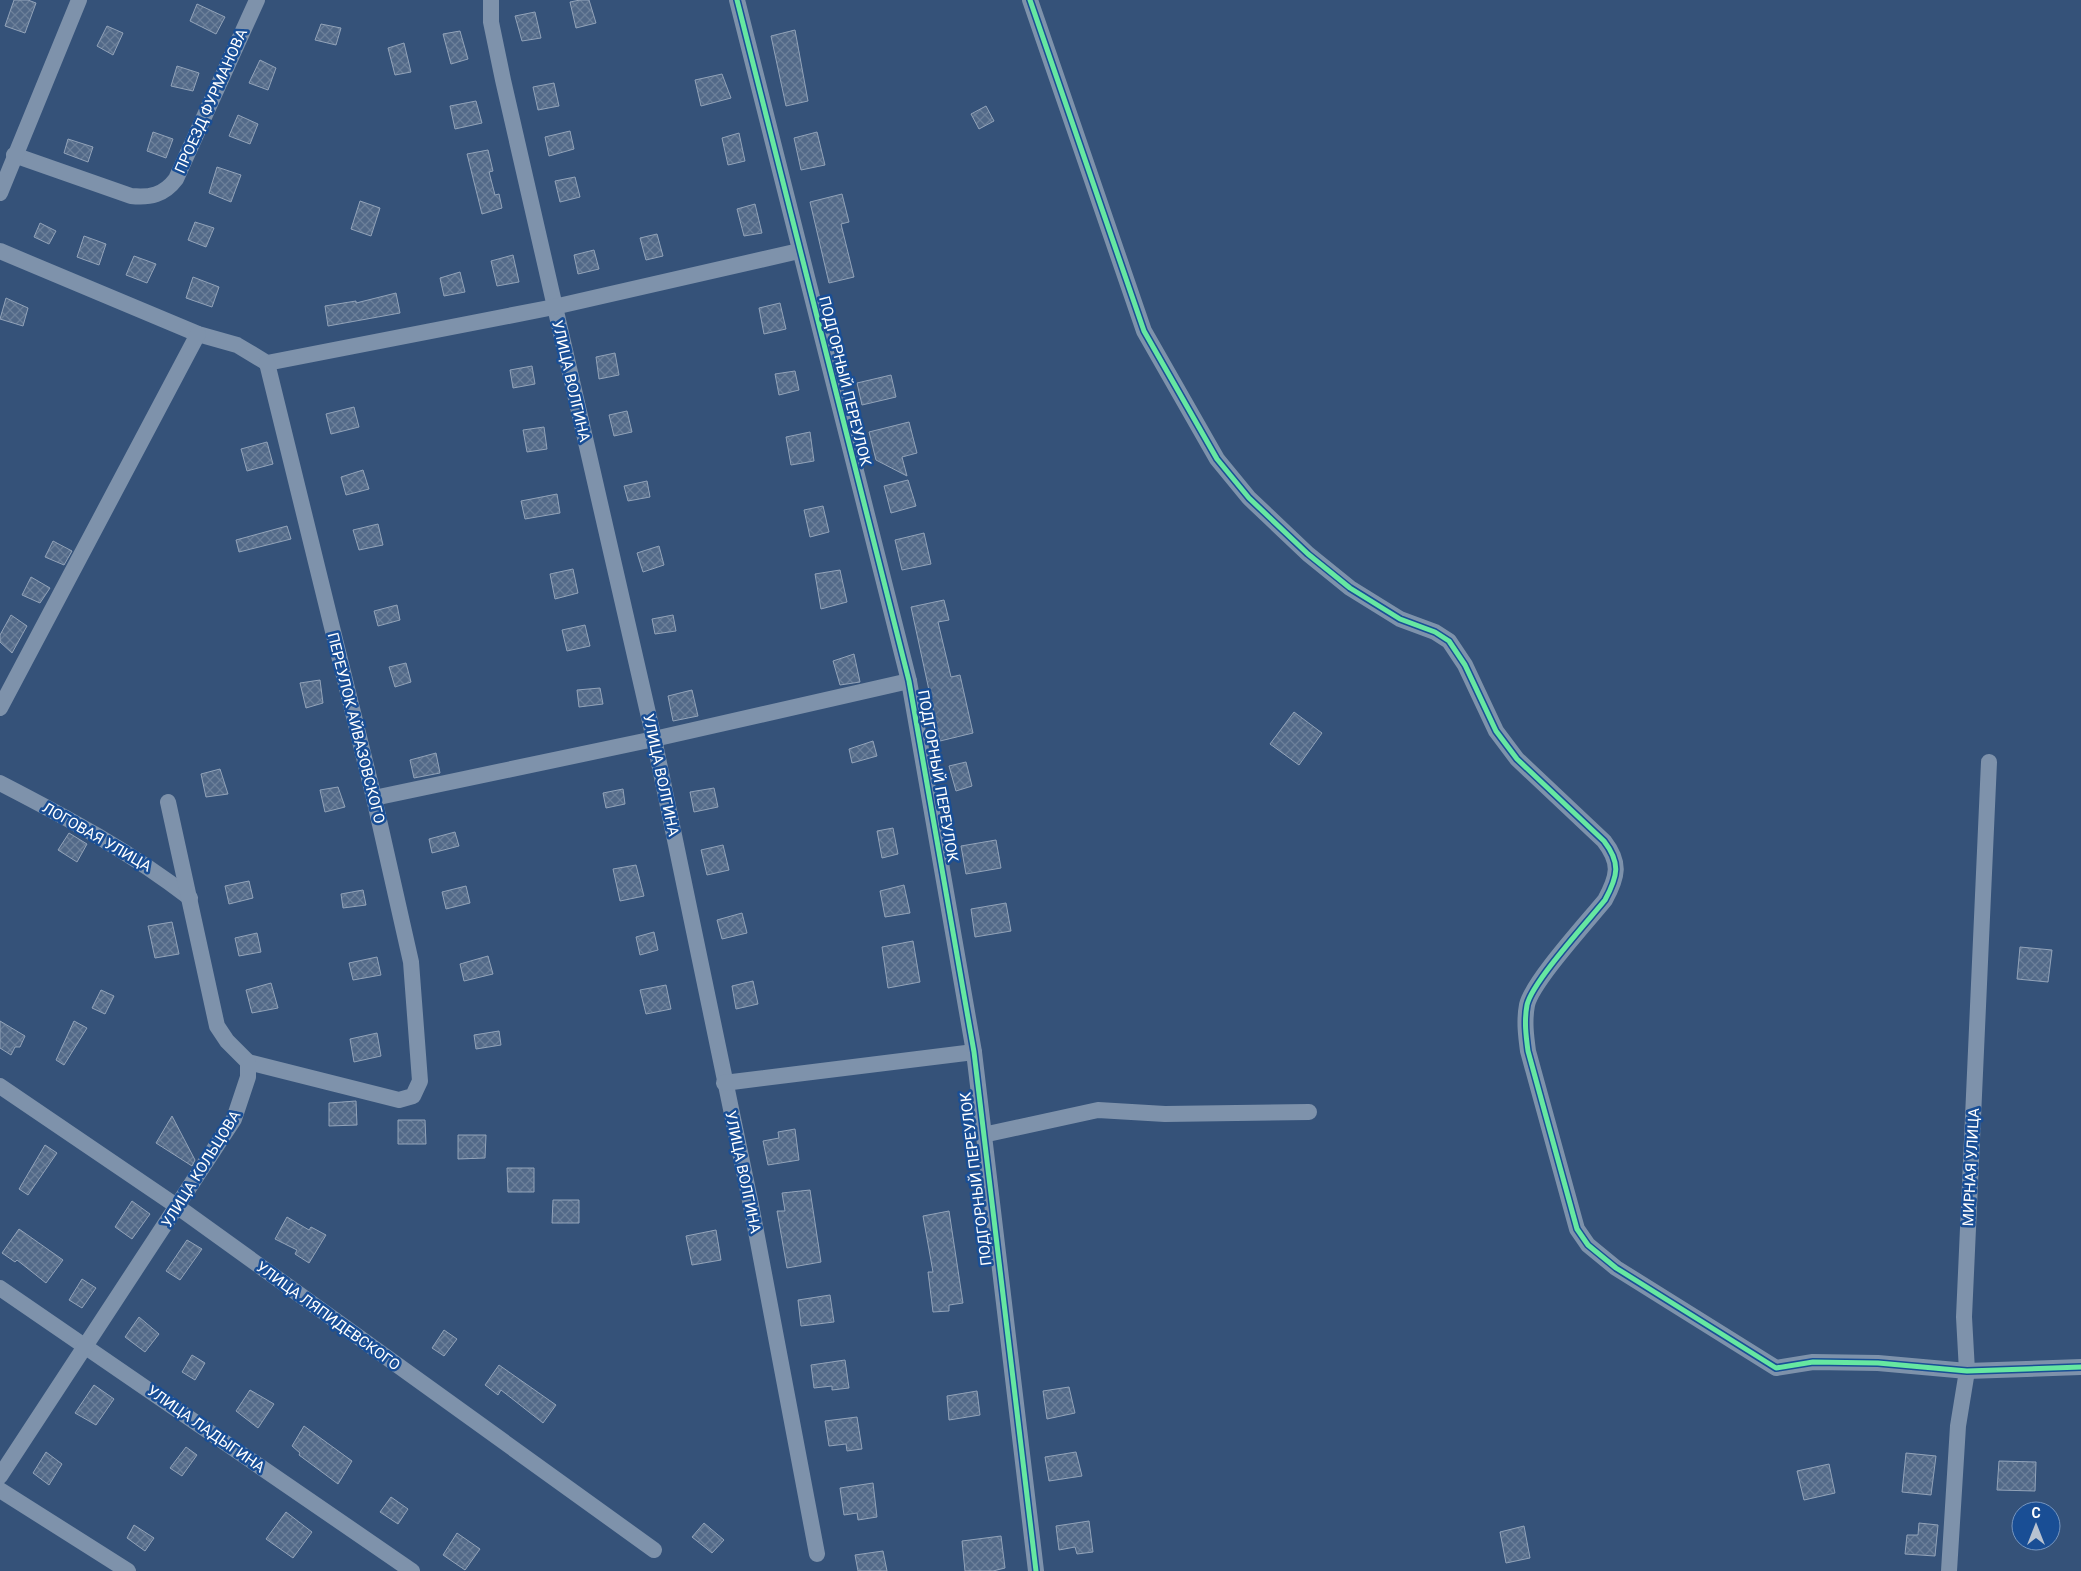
<svg xmlns="http://www.w3.org/2000/svg" width="2081" height="1571" viewBox="0 0 2081 1571" font-family="Roboto,sans-serif">
<style>
.building{fill:url(#building-cross-hatch);stroke:#92a3b9}
.lines{fill:none;stroke-linecap:round;stroke-linejoin:round}
.minor{stroke:#7e92ab;stroke-width:16}
.cycleway-casing{stroke:#194e95;stroke-width:8}
.cycleway{stroke:#66e7a1;stroke-width:5}
.labels{text-anchor:middle;dominant-baseline:central;stroke-width:5;stroke-linejoin:round;paint-order:stroke}
.street-label{font-size:15px;fill:#fff;stroke:#194e95}
</style>
<defs>
<pattern id="building-cross-hatch" width="8" height="8" patternUnits="userSpaceOnUse" patternTransform="scale(1.25)"><rect width="8" height="8" fill="#526988"/><path d="M0 0l8 8M0 8l8-8" fill="none" stroke="#6c809a"/></pattern>
</defs>
<rect width="100%" height="100%" fill="#355279"/>
<!-- building -->
<g class="building">
<polygon points="14,0 28,0 36,3 25,33 5,26"/>
<polygon points="580,0 589,0 596,23 576,28 570,2"/>
<polygon points="197,4 225,17 216,34 190,21"/>
<polygon points="535,12 541,38 522,41 515,16"/>
<polygon points="321,24 341,28 336,45 315,40"/>
<polygon points="107,26 123,33 113,55 97,46"/>
<polygon points="795,30 808,101 786,106 771,36"/>
<polygon points="460,31 468,59 451,64 443,34"/>
<polygon points="404,43 411,72 395,75 388,48"/>
<polygon points="260,60 276,68 268,90 249,83"/>
<polygon points="177,66 199,73 193,91 171,86"/>
<polygon points="722,74 731,98 701,106 695,80"/>
<polygon points="554,83 559,106 538,110 533,87"/>
<polygon points="476,101 482,123 455,129 450,106"/>
<polygon points="986,106 994,121 979,129 971,114"/>
<polygon points="238,115 258,124 250,144 229,136"/>
<polygon points="570,131 574,149 549,156 545,137"/>
<polygon points="153,132 173,139 166,158 147,151"/>
<polygon points="817,132 825,165 801,170 794,138"/>
<polygon points="739,133 745,161 728,165 722,138"/>
<polygon points="68,139 93,147 88,162 64,153"/>
<polygon points="488,150 493,171 489,172 495,195 499,194 502,208 482,214 467,154"/>
<polygon points="217,167 241,175 231,202 209,193"/>
<polygon points="575,177 580,197 560,202 555,181"/>
<polygon points="842,194 849,222 841,224 854,277 829,283 810,202"/>
<polygon points="360,201 380,208 371,236 351,229"/>
<polygon points="755,204 762,233 744,236 737,209"/>
<polygon points="195,222 214,228 206,247 188,240"/>
<polygon points="40,223 56,231 49,244 34,237"/>
<polygon points="657,234 663,256 646,260 640,238"/>
<polygon points="84,236 106,244 99,265 77,257"/>
<polygon points="594,250 599,269 578,274 574,255"/>
<polygon points="513,255 519,282 497,286 491,261"/>
<polygon points="134,256 156,264 147,283 126,275"/>
<polygon points="460,272 465,292 444,296 440,278"/>
<polygon points="193,277 219,287 212,307 186,298"/>
<polygon points="396,293 400,313 328,326 325,306 356,301 356,303"/>
<polygon points="6,298 28,308 23,326 0,319"/>
<polygon points="780,303 786,329 764,334 759,308"/>
<polygon points="615,353 619,375 599,379 596,357"/>
<polygon points="532,366 535,384 513,388 510,370"/>
<polygon points="795,371 799,390 779,395 775,374"/>
<polygon points="891,375 896,397 862,405 857,383"/>
<polygon points="354,407 359,427 331,434 326,414"/>
<polygon points="627,411 632,432 614,436 609,415"/>
<polygon points="909,422 917,453 902,457 907,476 876,460 869,432"/>
<polygon points="544,427 547,449 527,452 523,430"/>
<polygon points="810,432 814,461 791,465 786,437"/>
<polygon points="267,442 273,464 247,471 241,449"/>
<polygon points="363,470 369,489 346,495 341,477"/>
<polygon points="908,480 916,506 891,513 884,486"/>
<polygon points="647,481 650,497 628,501 624,486"/>
<polygon points="557,494 560,513 525,519 521,501"/>
<polygon points="823,506 829,532 810,537 804,510"/>
<polygon points="378,524 383,545 359,550 353,530"/>
<polygon points="287,526 291,539 239,552 236,540"/>
<polygon points="924,533 931,564 902,570 895,540"/>
<polygon points="53,541 72,551 64,565 45,557"/>
<polygon points="659,546 664,565 643,572 637,553"/>
<polygon points="573,569 578,593 555,599 550,574"/>
<polygon points="840,570 847,602 821,609 815,574"/>
<polygon points="31,577 50,588 40,603 22,595"/>
<polygon points="944,600 949,620 938,622 951,677 960,675 973,733 940,741 911,607"/>
<polygon points="397,605 400,620 378,626 374,611"/>
<polygon points="11,615 27,626 12,653 0,642 0,635"/>
<polygon points="673,615 676,631 655,634 652,619"/>
<polygon points="585,625 590,646 567,651 562,630"/>
<polygon points="854,654 860,682 840,685 833,661"/>
<polygon points="406,663 411,682 395,687 389,667"/>
<polygon points="320,680 323,703 306,708 300,683"/>
<polygon points="600,688 603,704 579,707 577,690"/>
<polygon points="692,690 698,716 673,721 668,696"/>
<polygon points="1294,712 1322,733 1299,765 1270,744"/>
<polygon points="873,741 877,756 852,763 849,749"/>
<polygon points="436,753 440,773 414,778 410,760"/>
<polygon points="966,762 972,786 956,791 949,766"/>
<polygon points="220,769 228,794 206,797 201,774"/>
<polygon points="338,787 345,807 325,812 320,790"/>
<polygon points="714,788 718,807 694,812 690,792"/>
<polygon points="623,789 625,804 606,808 603,793"/>
<polygon points="893,828 898,854 882,858 877,831"/>
<polygon points="455,832 459,846 432,853 429,839"/>
<polygon points="69,833 87,844 77,862 58,850"/>
<polygon points="996,840 1001,868 966,874 961,846"/>
<polygon points="723,845 729,870 707,875 701,850"/>
<polygon points="636,865 644,896 620,901 613,869"/>
<polygon points="249,881 253,898 229,904 225,886"/>
<polygon points="904,885 910,913 885,917 880,891"/>
<polygon points="466,886 470,903 446,909 442,892"/>
<polygon points="363,890 366,905 343,908 341,894"/>
<polygon points="1006,903 1011,931 975,937 971,909"/>
<polygon points="742,913 747,933 722,939 717,920"/>
<polygon points="172,922 179,954 155,958 148,926"/>
<polygon points="654,932 658,950 640,955 636,937"/>
<polygon points="257,933 261,952 239,956 235,938"/>
<polygon points="913,941 920,982 888,988 882,947"/>
<polygon points="2020,947 2052,950 2048,982 2017,979"/>
<polygon points="488,956 493,974 464,981 460,964"/>
<polygon points="377,957 381,975 353,980 349,963"/>
<polygon points="753,981 758,1004 736,1009 732,986"/>
<polygon points="271,983 278,1008 252,1013 246,990"/>
<polygon points="666,985 671,1009 646,1014 640,990"/>
<polygon points="101,990 114,996 105,1014 92,1008"/>
<polygon points="0,1021 25,1036 20,1047 15,1047 11,1055 0,1048"/>
<polygon points="74,1021 87,1028 64,1065 56,1060"/>
<polygon points="499,1031 501,1045 476,1049 474,1035"/>
<polygon points="377,1033 381,1056 354,1062 350,1039"/>
<polygon points="356,1101 357,1125 329,1126 329,1103"/>
<polygon points="172,1116 195,1160 192,1166 156,1143"/>
<polygon points="398,1120 425,1120 426,1144 398,1144"/>
<polygon points="795,1129 799,1160 768,1165 763,1141 779,1138 778,1132"/>
<polygon points="458,1135 486,1135 485,1158 458,1159"/>
<polygon points="45,1145 57,1153 28,1195 19,1189"/>
<polygon points="507,1168 534,1168 534,1192 508,1192"/>
<polygon points="810,1190 821,1262 787,1268 777,1211 785,1211 782,1193"/>
<polygon points="553,1200 579,1200 579,1223 552,1223"/>
<polygon points="132,1201 150,1214 132,1239 115,1227"/>
<polygon points="949,1211 963,1303 949,1305 949,1311 933,1312 928,1272 933,1272 923,1216"/>
<polygon points="287,1217 309,1230 311,1227 326,1235 309,1263 295,1254 297,1250 275,1239"/>
<polygon points="19,1229 63,1260 46,1283 17,1260 15,1262 2,1253"/>
<polygon points="716,1230 721,1260 692,1265 686,1236"/>
<polygon points="187,1240 202,1249 180,1280 166,1271"/>
<polygon points="82,1279 96,1288 82,1308 69,1300"/>
<polygon points="830,1295 834,1322 801,1326 798,1300"/>
<polygon points="139,1317 159,1334 145,1352 125,1337"/>
<polygon points="444,1330 457,1339 444,1356 432,1348"/>
<polygon points="192,1355 205,1363 195,1380 182,1372"/>
<polygon points="845,1360 849,1388 832,1390 832,1386 814,1388 811,1365"/>
<polygon points="499,1365 556,1405 543,1423 501,1390 498,1395 485,1385"/>
<polygon points="94,1385 114,1399 96,1425 75,1413"/>
<polygon points="1069,1387 1075,1413 1047,1419 1043,1391"/>
<polygon points="250,1390 274,1404 258,1428 236,1411"/>
<polygon points="977,1391 980,1415 949,1420 947,1396"/>
<polygon points="857,1417 862,1449 847,1451 846,1444 829,1446 825,1421"/>
<polygon points="304,1426 352,1461 338,1484 299,1455 300,1453 292,1446"/>
<polygon points="186,1447 197,1455 182,1476 170,1468"/>
<polygon points="46,1452 62,1464 49,1485 33,1473"/>
<polygon points="1076,1452 1082,1476 1049,1481 1045,1457"/>
<polygon points="1906,1453 1936,1456 1931,1495 1902,1492"/>
<polygon points="1999,1461 2036,1462 2035,1491 1997,1490"/>
<polygon points="1829,1464 1835,1493 1804,1500 1797,1471"/>
<polygon points="873,1483 877,1517 858,1520 857,1513 844,1515 840,1488"/>
<polygon points="391,1497 408,1509 398,1524 380,1512"/>
<polygon points="286,1512 312,1532 293,1558 266,1539"/>
<polygon points="1089,1521 1093,1552 1077,1554 1075,1547 1059,1550 1056,1526"/>
<polygon points="704,1523 724,1540 712,1553 692,1537"/>
<polygon points="1919,1523 1938,1525 1935,1556 1905,1554 1907,1535 1918,1535"/>
<polygon points="134,1525 154,1538 145,1551 127,1538"/>
<polygon points="1524,1526 1530,1558 1506,1563 1500,1532"/>
<polygon points="457,1533 480,1549 465,1570 443,1555"/>
<polygon points="1001,1536 1005,1568 993,1571 965,1571 962,1541"/>
<polygon points="883,1551 887,1571 858,1571 855,1555"/>
</g>
<g class="lines">
<!-- minor -->
<g class="minor">
<polyline points="491,0 491,22 503,80 654,739 751,1205 817,1554"/>
<polyline points="737,0 909,681 974,1052 1036,1571"/>
<path d="M1030 0 1144 331 1217 459 1249 498 1308 554 1350 588 1400 619 1435 632 1449 641 1465 665 1496 731 1517 759 1604 841C1621 863 1618 876 1605 900 1588 921 1532 982 1527 1005 1524 1021 1526 1036 1528 1051L1577 1229 1588 1245 1616 1268 1776 1368 1813 1362 1878 1363 1967 1371 2081 1367"/>
<path d="M14 155 131 196C150 198 164 195 176 179L257 0"/>
<polyline points="0,193 79,0"/>
<polyline points="0,251 198,334 237,345 267,363 554,307 799,251"/>
<polyline points="0,708 198,334"/>
<path d="M0 783C66 817 131 852 190 898"/>
<polyline points="374,798 654,739 909,681"/>
<polyline points="248,1062 399,1100 413,1096 420,1081 411,962 374,798 267,363"/>
<polyline points="724,1083 974,1052"/>
<polyline points="0,1086 178,1207 654,1550"/>
<polyline points="983,1135 1098,1110 1165,1114 1309,1112"/>
<polyline points="0,1288 412,1571"/>
<polyline points="0,1476 234,1119 248,1077 248,1062 227,1041 217,1026 168,802"/>
<polyline points="0,1490 128,1571"/>
<polyline points="1949,1571 1958,1426 1967,1371 1964,1317 1989,762"/>
</g>
<defs>
<g id="cycleway">
<polyline points="737,0 909,681 974,1052 1036,1571"/>
<path d="M1030 0 1144 331 1217 459 1249 498 1308 554 1350 588 1400 619 1435 632 1449 641 1465 665 1496 731 1517 759 1604 841C1621 863 1618 876 1605 900 1588 921 1532 982 1527 1005 1524 1021 1526 1036 1528 1051L1577 1229 1588 1245 1616 1268 1776 1368 1813 1362 1878 1363 1967 1371 2081 1367"/>
</g>
</defs>
<!-- cycleway casing -->
<use href="#cycleway" class="cycleway-casing"/>
<!-- cycleway -->
<use href="#cycleway" class="cycleway"/>
</g>
<g class="labels">
<!-- street labels -->
<g class="street-label">
<text transform="translate(211 101) rotate(-66)">ПРОЕЗД ФУРМАНОВА</text>
<text transform="translate(571 381) rotate(77)">УЛИЦА ВОЛГИНА</text>
<text transform="translate(845 381) rotate(76)">ПОДГОРНЫЙ ПЕРЕУЛОК</text>
<text transform="translate(356 728) rotate(76)">ПЕРЕУЛОК АЙВАЗОВСКОГО</text>
<text transform="translate(661 775) rotate(78)">УЛИЦА ВОЛГИНА</text>
<text transform="translate(938 776) rotate(80)">ПОДГОРНЫЙ ПЕРЕУЛОК</text>
<text transform="translate(97 837) rotate(30)">ЛОГОВАЯ УЛИЦА</text>
<text transform="translate(1971 1167) rotate(-87)">МИРНАЯ УЛИЦА</text>
<text transform="translate(201 1169) rotate(-58)">УЛИЦА КОЛЬЦОВА</text>
<text transform="translate(743 1172) rotate(78)">УЛИЦА ВОЛГИНА</text>
<text transform="translate(976 1179) rotate(-97)">ПОДГОРНЫЙ ПЕРЕУЛОК</text>
<text transform="translate(328 1316) rotate(36)">УЛИЦА ЛЯПИДЕВСКОГО</text>
<text transform="translate(206 1429) rotate(35)">УЛИЦА ЛАДЫГИНА</text>
</g>
</g>
<!-- north arrow -->
<g transform="translate(2036 1526)"><circle r="24" fill="#194e95" stroke="#7595bf"/>
<path d="M0-4L9 19L0 12L-9 19Z" fill="#b8c2d0"/>
<text y="-8" font-size="14" font-weight="bold" text-anchor="middle" fill="#ffffff">С</text>
</g>
</svg>
